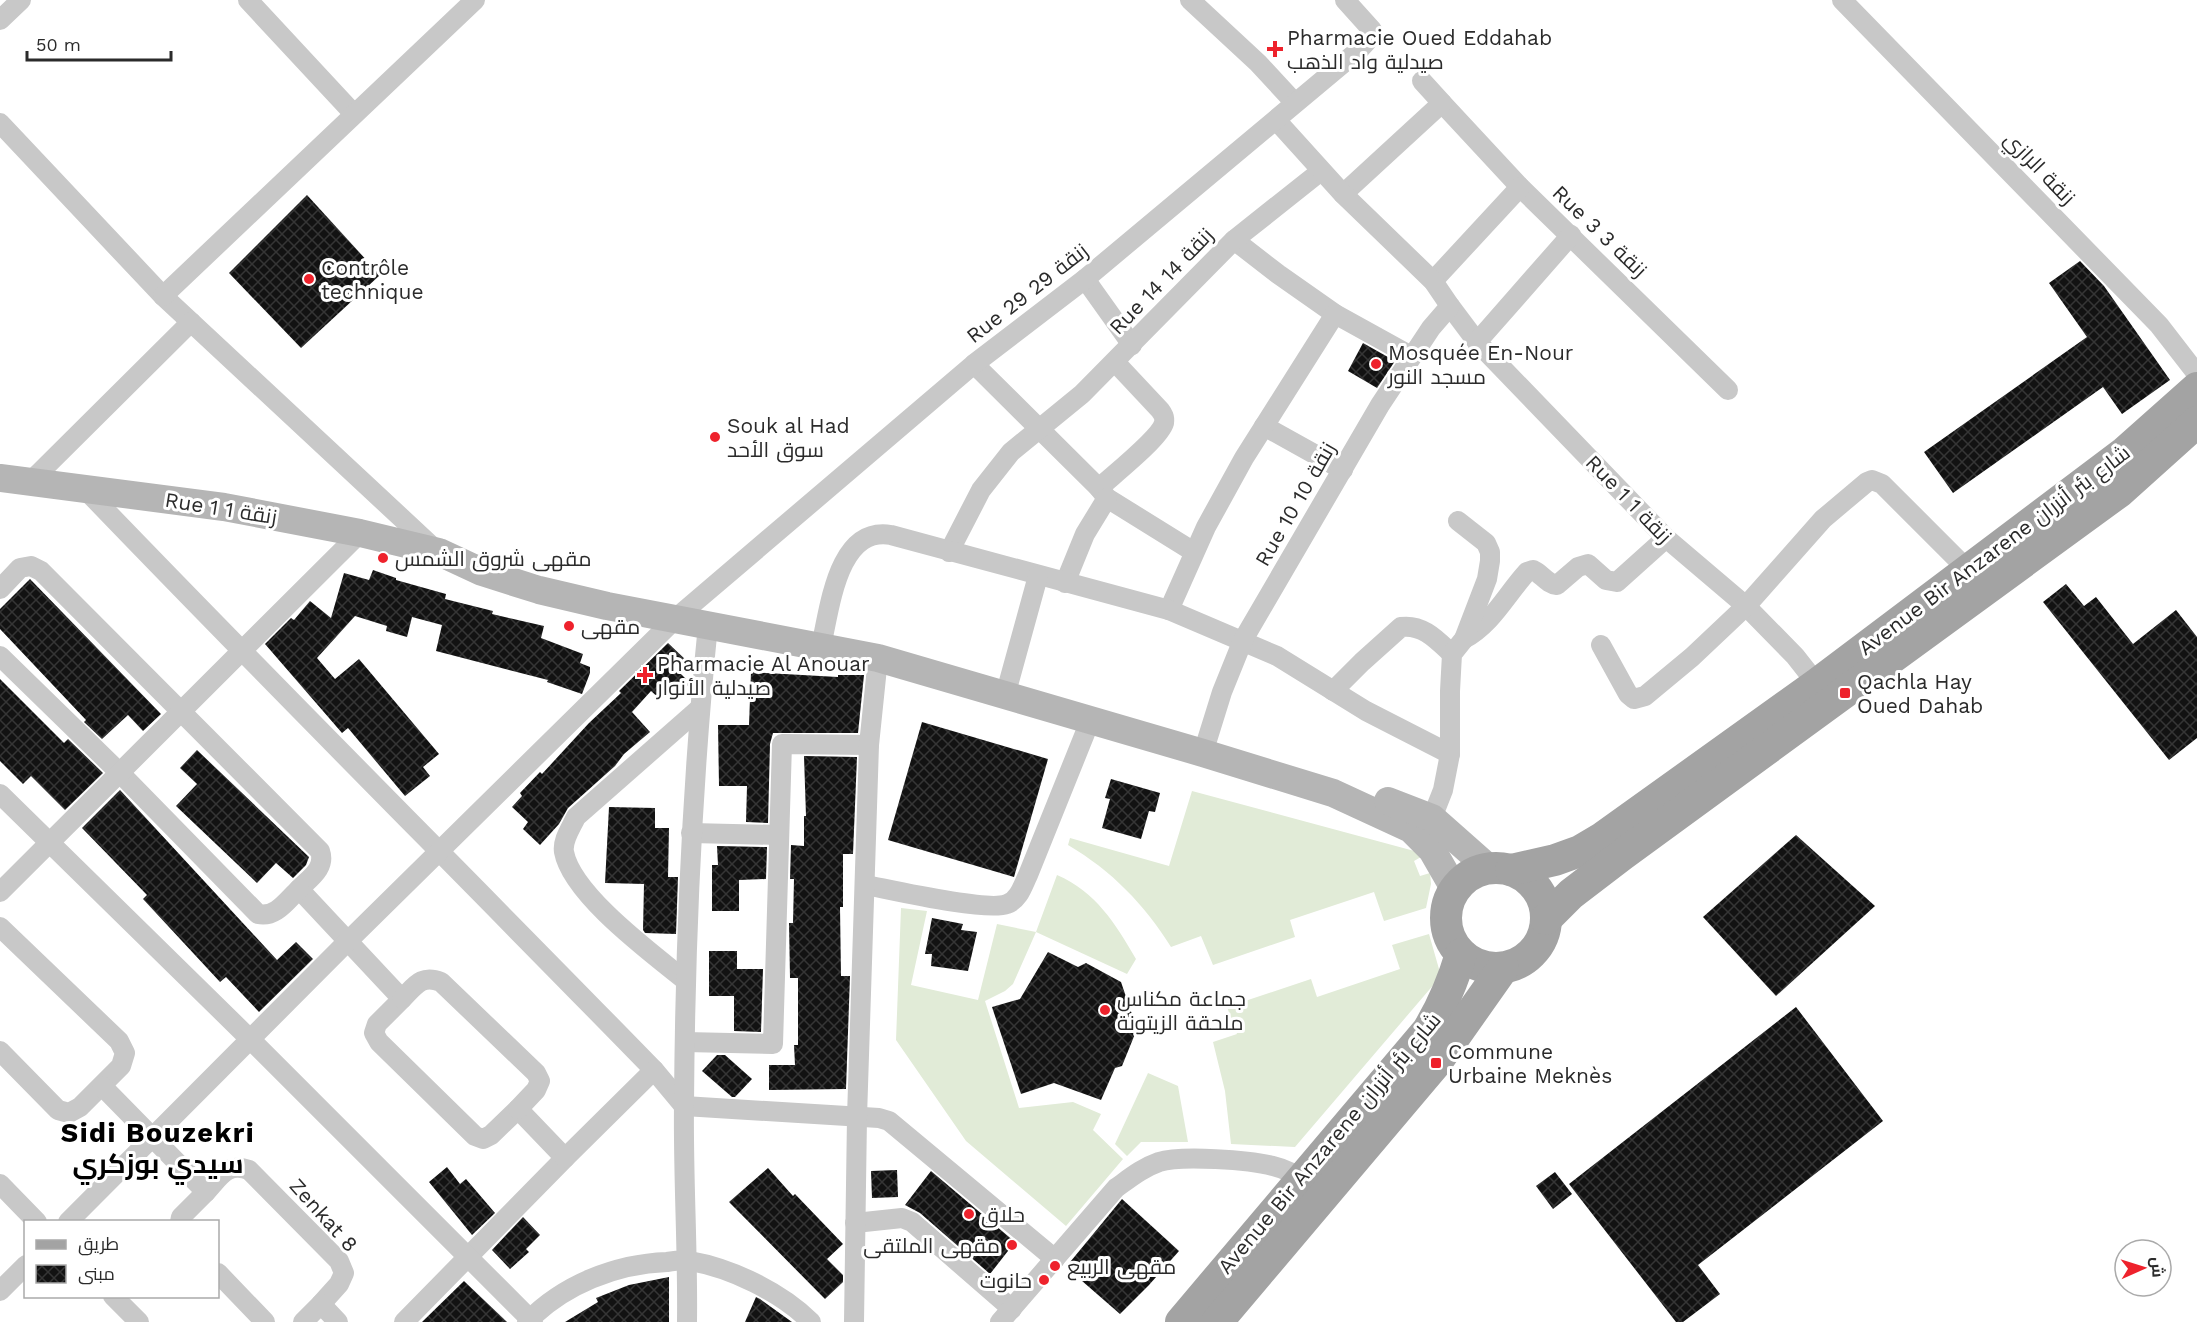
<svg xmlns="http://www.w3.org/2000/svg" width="2197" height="1322" viewBox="0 0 2197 1322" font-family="'Work Sans',Cairo,sans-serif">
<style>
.grass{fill:#e1ebd7}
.building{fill:url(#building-cross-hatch)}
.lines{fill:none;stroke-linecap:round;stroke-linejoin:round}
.street{stroke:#c8c8c8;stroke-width:20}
.secondary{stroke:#b5b5b5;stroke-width:28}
.primary{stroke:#a3a3a3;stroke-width:32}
.poi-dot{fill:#ee222c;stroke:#fff;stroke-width:2}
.labels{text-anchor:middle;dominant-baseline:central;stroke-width:6;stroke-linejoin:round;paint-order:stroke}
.poi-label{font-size:21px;fill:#2b2b2b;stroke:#fff;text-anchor:start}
.street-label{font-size:21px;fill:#2b2b2b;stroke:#fff}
.district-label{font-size:27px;font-weight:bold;letter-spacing:1.5px;fill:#000;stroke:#fff}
</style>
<defs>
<pattern id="building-cross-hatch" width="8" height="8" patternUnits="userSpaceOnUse" patternTransform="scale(1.5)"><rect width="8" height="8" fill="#121212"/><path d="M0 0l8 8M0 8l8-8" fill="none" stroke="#353535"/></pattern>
</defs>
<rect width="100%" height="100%" fill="#fff"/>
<!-- grass -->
<g class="grass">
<path d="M1192 791 1418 852 1421 857 1414 861 1420 876 1430 873 1431 884 1426 908 1384 921 1374 892 1290 920 1295 937 1213 965 1201 936 1171 947C1144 904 1112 871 1068 845L1070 838 1169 866Z"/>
<path d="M1057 875C1096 892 1115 923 1136 959L1127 974 1036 932 1013 984 1005 991 985 1001 1019 1108 1073 1102 1101 1114 1093 1130 1123 1159 1066 1226 966 1141 896 1040 901 908 927 911 911 985 978 1000 997 924 1036 932Z"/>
<polygon points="1429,934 1441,976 1295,1147 1231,1144 1225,1091 1213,1042 1237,1034 1227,1007 1311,979 1317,997 1400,969 1392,945"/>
<polygon points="1148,1073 1178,1086 1188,1142 1141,1142 1127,1156 1115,1144"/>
</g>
<!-- building -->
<g class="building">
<polygon points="307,195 380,275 301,348 229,273"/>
<polygon points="2080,261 2104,286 2170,380 2122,414 2103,387 1953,493 1924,452 2087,337 2049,283"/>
<polygon points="1363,343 1395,361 1377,388 1348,371"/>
<polygon points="373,570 396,578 396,580 446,594 445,599 493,611 492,614 544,626 541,638 583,654 580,663 590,667 590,673 582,694 547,682 548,680 436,651 442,625 412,617 407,637 386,631 387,626 355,616 317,658 335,679 359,659 439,754 423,767 430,776 405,796 348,728 342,733 265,644 291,618 294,620 310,601 331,618 344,573 369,580"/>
<polygon points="30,579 161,714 143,731 128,715 102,739 84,722 86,720 0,629 0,609"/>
<polygon points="2066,584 2084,606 2096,597 2133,644 2176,610 2197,637 2197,738 2169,760 2043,602"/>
<polygon points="668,643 688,662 679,672 690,683 676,699 668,692 661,700 651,691 632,712 650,732 624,754 615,766 568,808 559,824 540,845 523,829 528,822 512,807 522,796 520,793 540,772 542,774 589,723 621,693 619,691"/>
<polygon points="751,672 838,677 838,675 864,675 858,733 773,733 770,744 768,823 746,822 747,786 719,786 718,725 749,725"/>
<polygon points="0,679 64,743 68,739 103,773 65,810 31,776 23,784 0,761"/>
<polygon points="922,722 1048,759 1014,877 888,840"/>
<polygon points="197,750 309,857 306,865 293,878 276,863 257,883 176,806 197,784 180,768"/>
<polygon points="804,756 857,757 853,854 843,854 843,907 840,907 841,976 850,976 846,1089 769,1090 769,1065 795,1065 794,1045 798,1045 798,978 790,978 789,923 793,923 794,879 790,879 791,845 804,846 804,816 806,816"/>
<polygon points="1111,779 1160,793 1155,812 1149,811 1141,839 1102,828 1110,799 1105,798"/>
<polygon points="120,790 277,960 296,942 313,959 259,1012 226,977 220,982 143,899 147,895 82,828"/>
<polygon points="609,807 655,808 655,828 669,828 668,877 678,877 676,934 645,933 643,930 644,884 605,883"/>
<polygon points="1796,835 1875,906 1776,996 1703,917"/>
<polygon points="717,846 767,847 766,879 739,880 739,911 712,911 712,865 718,865"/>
<polygon points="932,918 963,924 961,930 977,932 968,971 931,966 932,954 925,954"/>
<polygon points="709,951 737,951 737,969 763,969 761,1032 734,1031 734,996 709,996"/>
<polygon points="1048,952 1078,967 1086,963 1121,982 1137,1029 1122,1066 1115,1068 1101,1100 1054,1083 1021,1094 992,1007 1020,999"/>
<polygon points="1796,1007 1883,1121 1698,1265 1720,1294 1683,1322 1676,1322 1569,1184"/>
<polygon points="717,1055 725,1055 752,1079 735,1097 732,1097 702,1071"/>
<polygon points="447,1167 460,1184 466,1179 495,1213 472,1235 429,1182"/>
<polygon points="768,1168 793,1196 795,1194 843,1244 827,1259 843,1275 843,1282 825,1299 729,1202"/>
<polygon points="897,1170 898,1197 872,1198 871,1171"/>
<polygon points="931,1171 1015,1242 990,1274 920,1213 905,1205"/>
<polygon points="1555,1172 1572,1194 1553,1209 1536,1186"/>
<polygon points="1122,1199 1179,1251 1149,1285 1120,1314 1066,1267"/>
<polygon points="523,1217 540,1235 526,1249 529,1252 510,1269 492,1250"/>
<polygon points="669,1277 669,1322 565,1322 598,1302 596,1298 629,1285"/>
<polygon points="464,1281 507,1322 422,1322"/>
<polygon points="756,1297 760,1299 792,1322 745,1322"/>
</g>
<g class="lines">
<!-- street -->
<g class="street">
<polyline points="248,0 354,114"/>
<polyline points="1190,0 1258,63 1295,103"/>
<polyline points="1842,0 2159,325 2197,374"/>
<polyline points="0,20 21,0"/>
<polyline points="1442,103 1520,187 1728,390"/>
<polyline points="0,123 163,296 437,551"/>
<polyline points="1343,194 1442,103 1422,81"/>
<polyline points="1234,240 1278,274 1335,314 1411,356"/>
<polyline points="1085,279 1132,345"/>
<polyline points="1433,281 1520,187"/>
<polyline points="163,296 475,0"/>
<polyline points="1450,306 1477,342 1666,538 1746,606 1795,656 1817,684"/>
<polyline points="1477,342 1571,235"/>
<polyline points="974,364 1099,488 1107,498 1194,552"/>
<polyline points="1264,426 1343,470"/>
<polyline points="31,481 191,322"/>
<path d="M83 487C271 683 464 875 654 1070L684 1106 879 1118 889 1121 1055 1259"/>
<path d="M1099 488C1113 475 1160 438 1164 423 1165 417 1163 414 1160 410L1115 362"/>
<polyline points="949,552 981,490 1011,452 1082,394 1234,240 1321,171"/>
<polyline points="1065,583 1085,534 1107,498"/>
<path d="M0 589 20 568 31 566 41 571 320 851C326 868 310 878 299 889L402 999 377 1024 374 1033 379 1042 475 1136 483 1139 491 1135 518 1109 565 1158 404 1322"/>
<polyline points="1169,610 1206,527 1244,458 1335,314"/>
<path d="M1464 639C1492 624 1506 595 1527 572L1533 570C1542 574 1547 584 1557 585L1578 567 1588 564 1606 580 1617 582 1666 538"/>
<polyline points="1601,645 1628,694 1634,699 1645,696 1692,657 1746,606 1823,519 1867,482 1872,480 1882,484 1968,570"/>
<path d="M821 646C830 609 837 526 891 535L1169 610 1277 656 1366 711 1450 754"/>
<path d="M0 656 120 773 258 914C276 918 287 900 299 889"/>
<path d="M1333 691 1362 662 1401 627C1423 624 1437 640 1452 654"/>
<polyline points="1005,696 1038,576"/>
<polyline points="1203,753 1222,692 1243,640 1380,405 1431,328 1450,306 1433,281 1343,194 1276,120"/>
<polyline points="0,794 251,1040 533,1322"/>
<polyline points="1432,818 1443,790 1450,754 1450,691 1452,654 1464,639 1487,579 1490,561 1490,552 1486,543 1458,521"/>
<polyline points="691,833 779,835"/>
<path d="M866 885C892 890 987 912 1007 904 1019 900 1023 885 1028 875L1090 721"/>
<polyline points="0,892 360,533"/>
<polyline points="0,927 119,1041 125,1053 121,1066 80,1107 69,1113 58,1110 0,1051"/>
<path d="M686 981C653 954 572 895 564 852 562 840 571 828 576 817L700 708"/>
<path d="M402 999C415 986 421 974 441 982L536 1073 540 1081 536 1090 518 1109"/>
<polyline points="685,1042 773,1044 782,744 869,745"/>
<path d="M102 1086 206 1192C220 1177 227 1162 249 1170L339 1261 344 1273 339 1284 321 1304"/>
<polyline points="565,1158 654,1070"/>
<polyline points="0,1184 37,1222"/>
<polyline points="68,1222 347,942 676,618 974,364 1085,279 1359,50 1369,39 1372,30 1345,0"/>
<polyline points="180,1222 181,1217 206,1192"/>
<polyline points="855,1223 902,1218 912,1222 1012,1309"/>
<polyline points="218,1273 265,1322"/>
<polyline points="0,1291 26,1265"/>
<polyline points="113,1296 139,1322"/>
<polyline points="303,1322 321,1304 338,1322"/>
<path d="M527 1322C564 1284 616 1264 667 1262 674 1261 683 1260 690 1261 731 1268 781 1292 811 1322"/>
<path d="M687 1322C688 1249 683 1177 684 1104 685 944 692 784 708 625"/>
<polyline points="854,1322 857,1117 869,745 878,658"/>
<path d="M1000 1322 1116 1188C1130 1178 1142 1168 1159 1162 1181 1155 1250 1160 1273 1166 1286 1169 1300 1177 1310 1184"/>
</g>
<!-- secondary -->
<g class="secondary">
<polyline points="0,478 224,507 360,533 439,552 482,572 539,590 607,606 878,658 1203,753 1333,793 1411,829 1432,850 1455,890"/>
<polyline points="1388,801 1432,818 1484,864 1487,869"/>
</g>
<!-- primary -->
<g class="primary">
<circle cx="1496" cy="918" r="50"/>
<polyline points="1511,870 1555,860 1580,851 1602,838 1817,684 2125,452 2197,388"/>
<polyline points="1546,919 1571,894 1622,855 2119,492 2197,422"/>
<path d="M1181 1322 1428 1030C1443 1005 1453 981 1461 954"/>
<polyline points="1217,1322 1436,1063 1503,968"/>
</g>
</g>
<!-- markers -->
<g class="poi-dot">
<path d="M1272 40h6v6h6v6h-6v6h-6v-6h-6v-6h6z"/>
<circle cx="309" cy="279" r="6"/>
<circle cx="1376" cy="364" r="6"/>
<circle cx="715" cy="437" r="6"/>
<circle cx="383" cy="558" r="6"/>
<circle cx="569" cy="626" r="6"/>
<path d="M642 666h6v6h6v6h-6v6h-6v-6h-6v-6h6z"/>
<rect x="1839" y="687" width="12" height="12" rx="3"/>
<circle cx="1105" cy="1010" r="6"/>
<rect x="1430" y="1057" width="12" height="12" rx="3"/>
<circle cx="969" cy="1214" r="6"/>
<circle cx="1012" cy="1245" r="6"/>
<circle cx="1055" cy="1266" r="6"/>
<circle cx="1044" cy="1280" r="6"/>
</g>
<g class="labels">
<!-- poi labels -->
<g class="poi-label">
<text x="1287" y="37">Pharmacie Oued Eddahab<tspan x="1287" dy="24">صيدلية واد الذهب</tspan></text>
<text x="321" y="267">Contrôle<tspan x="321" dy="24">technique</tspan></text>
<text x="1388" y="352">Mosquée En-Nour<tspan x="1388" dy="24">مسجد النور</tspan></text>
<text x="727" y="425">Souk al Had<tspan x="727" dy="24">سوق الأحد</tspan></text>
<text x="395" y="558">مقهى شروق الشمس</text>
<text x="581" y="626">مقهى</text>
<text x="657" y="663">Pharmacie Al Anouar<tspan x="657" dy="24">صيدلية الأنوار</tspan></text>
<text x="1857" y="681">Qachla Hay<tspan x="1857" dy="24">Oued Dahab</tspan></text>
<text x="1117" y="998">جماعة مكناس<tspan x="1117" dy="24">ملحقة الزيتونة</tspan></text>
<text x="1448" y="1051">Commune<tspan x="1448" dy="24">Urbaine Meknès</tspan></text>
<text x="981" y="1214">حلاق</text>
<text x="1000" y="1245" text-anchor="end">مقهى الملتقى</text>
<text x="1067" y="1266">مقهى الربيع</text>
<text x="1032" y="1280" text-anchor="end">حانوت</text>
</g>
<!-- street labels -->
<g class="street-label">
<text transform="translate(2040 168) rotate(46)">زنقة الرازي</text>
<text transform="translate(1600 231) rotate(44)">Rue 3 زنقة 3</text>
<text transform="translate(1161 281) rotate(-46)">Rue 14 زنقة 14</text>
<text transform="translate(1027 293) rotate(-38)">Rue 29 زنقة 29</text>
<text transform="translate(1629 499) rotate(46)">Rue 1 زنقة 1</text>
<text transform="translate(1295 504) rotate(-60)">Rue 10 زنقة 10</text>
<text transform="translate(221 508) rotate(9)">Rue 1 زنقة 1</text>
<text transform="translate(1994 550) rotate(-37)">Avenue Bir Anzarene شارع بئر أنزران</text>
<text transform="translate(1329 1143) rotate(-50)">Avenue Bir Anzarene شارع بئر أنزران</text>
<text transform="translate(324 1215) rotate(48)">Zenkat 8</text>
</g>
<!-- district labels -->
<g class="district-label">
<text x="158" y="1133">Sidi Bouzekri<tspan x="158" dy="31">سيدي بوزكري</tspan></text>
</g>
</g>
<!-- legend -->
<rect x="24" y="1220" width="195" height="78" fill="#ffffff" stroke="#aaaaaa" stroke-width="1.5"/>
<rect x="36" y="1240" width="30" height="9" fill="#a3a3a3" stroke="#aaaaaa" stroke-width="1.5"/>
<text x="78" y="1250" font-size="18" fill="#2b2b2b">طريق</text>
<rect x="36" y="1265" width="30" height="18" fill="url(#building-cross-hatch)" stroke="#aaaaaa" stroke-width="1.5"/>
<text x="78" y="1280" font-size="18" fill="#2b2b2b">مبنى</text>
<!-- north arrow -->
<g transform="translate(2143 1268) rotate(87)"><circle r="28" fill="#ffffff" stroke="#aaaaaa" stroke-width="1.5"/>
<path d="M0-4.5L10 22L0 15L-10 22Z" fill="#ee222c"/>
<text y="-9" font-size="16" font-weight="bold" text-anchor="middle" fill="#2b2b2b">ش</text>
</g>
<!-- scale -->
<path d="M27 51v9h144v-9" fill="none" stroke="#2b2b2b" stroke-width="3"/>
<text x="36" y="51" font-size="18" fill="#2b2b2b" stroke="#ffffff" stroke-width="4.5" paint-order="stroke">50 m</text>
</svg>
